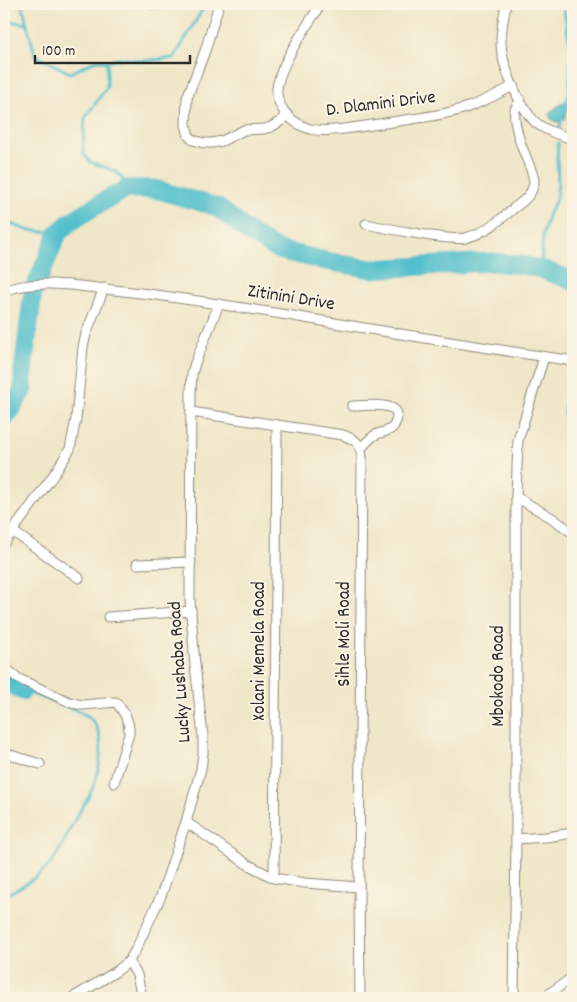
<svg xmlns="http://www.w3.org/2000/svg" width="577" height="1002" viewBox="0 0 577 1002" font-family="Dekko,sans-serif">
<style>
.water{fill:#53bfcc;stroke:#3f757c}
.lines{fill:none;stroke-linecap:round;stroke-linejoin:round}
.stream{stroke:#53bfcc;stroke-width:3}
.river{stroke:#53bfcc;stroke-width:19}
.street-casing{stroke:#8e887a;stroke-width:11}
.street{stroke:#fff;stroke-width:9}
.labels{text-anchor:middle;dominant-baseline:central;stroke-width:4;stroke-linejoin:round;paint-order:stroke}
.street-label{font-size:19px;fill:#2b2b2b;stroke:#fcf5e5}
</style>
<rect width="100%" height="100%" fill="#fcf5e5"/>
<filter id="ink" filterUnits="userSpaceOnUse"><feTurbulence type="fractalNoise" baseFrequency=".02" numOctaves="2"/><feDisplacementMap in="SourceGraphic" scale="10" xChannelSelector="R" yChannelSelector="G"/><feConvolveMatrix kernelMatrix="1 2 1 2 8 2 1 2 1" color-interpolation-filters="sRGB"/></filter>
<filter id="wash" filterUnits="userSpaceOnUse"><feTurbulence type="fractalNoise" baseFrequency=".0096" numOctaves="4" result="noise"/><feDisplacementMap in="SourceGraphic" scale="20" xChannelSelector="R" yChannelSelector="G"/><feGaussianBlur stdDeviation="1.12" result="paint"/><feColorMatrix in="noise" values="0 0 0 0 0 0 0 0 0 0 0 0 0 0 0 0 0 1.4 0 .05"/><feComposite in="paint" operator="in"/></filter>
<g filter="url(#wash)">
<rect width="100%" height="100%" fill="#f0e6c8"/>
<!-- water -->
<polygon class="water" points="566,100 569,101 565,119 557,122 551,119 550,116 550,112"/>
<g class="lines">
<!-- stream -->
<g class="stream">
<polyline points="22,4 35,55 70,73 97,60 107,62 107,87 85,118 83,147 84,154 90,162 115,171 122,178 126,189"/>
<polyline points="563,4 571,48 569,94 566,102"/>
<polyline points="4,20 27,24"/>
<polyline points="107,62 121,58 142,61 174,58 205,5"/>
<polyline points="559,128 562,118"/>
<polyline points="4,221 27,230 58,233"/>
<polyline points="541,269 543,234 549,213 556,200 558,182 557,158 558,143"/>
<polyline points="573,378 567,383 564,413 572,431 573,432"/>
<path d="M4 896C21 887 38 878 51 863 59 853 67 835 73 823 77 814 84 806 89 796 99 776 108 739 92 720 86 711 35 695 22 691"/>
</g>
<!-- river -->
<g class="river">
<polyline points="4,419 13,407 23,389 23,370 33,292 58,233 69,223 92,208 126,189 155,189 217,207 250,233 278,250 326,261 372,269 492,262 522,265 541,269 573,281"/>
<polyline points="4,680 22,691"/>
</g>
</g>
</g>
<g filter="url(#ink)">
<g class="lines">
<defs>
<g id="street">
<polyline points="151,4 157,5 164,4"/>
<polyline points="219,4 205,51 187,98 186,125 189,136 193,140 204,143 212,143 222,141 244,130 264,129 271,127 281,121 285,115"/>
<path d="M321 4C308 25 274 71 277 95 280 112 294 124 310 129 323 132 339 130 352 128 372 125 392 122 412 119 431 116 450 114 468 107 483 102 498 94 513 86"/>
<path d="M506 4C504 16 501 29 501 42 501 64 519 106 535 122 546 131 560 135 573 139"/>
<path d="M366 224C388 229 409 232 431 236 442 237 454 240 465 238 484 234 500 220 514 208 523 202 534 192 534 181 533 171 527 161 524 152 520 143 513 120 515 111 515 107 518 104 520 101"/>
<path d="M4 291C33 279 74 285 105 289 168 295 230 306 293 316 386 332 480 347 573 361"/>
<path d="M352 406C362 406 398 401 397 416 397 419 395 425 393 427 389 432 381 432 375 435 370 438 365 444 361 448"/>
<path d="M191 412 343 435C356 440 360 442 362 457L359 887 360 998"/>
<polyline points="516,497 552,518 573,533"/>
<polyline points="12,531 79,578"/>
<polyline points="4,543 55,473 70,449 76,419 83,347 86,334 104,288"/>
<polyline points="137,564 191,562"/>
<polyline points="108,617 191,611"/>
<path d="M4 667 19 679 72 703 83 705 116 702C124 712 130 721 129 734L114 783"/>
<polyline points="4,753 40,764"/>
<polyline points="186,822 247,864 274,878 305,883 359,887"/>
<polyline points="516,839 546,837 573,833"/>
<polyline points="274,878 277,425"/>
<polyline points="129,961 137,975 142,998"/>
<polyline points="72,998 117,971 129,961 135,951 161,896 186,822 201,769 203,754 203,736 195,665 190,600 191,391 192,374 195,363 219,304"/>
<polyline points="514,998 516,839 516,497 518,440 544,357"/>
<polyline points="543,998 573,977"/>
</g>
</defs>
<!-- street casing -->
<use href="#street" class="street-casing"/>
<!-- street -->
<use href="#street" class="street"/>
</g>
</g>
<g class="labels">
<!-- street labels -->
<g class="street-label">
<text transform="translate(381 105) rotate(-7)">D. Dlamini Drive</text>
<text transform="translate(291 299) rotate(9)">Zitinini Drive</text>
<text transform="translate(345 634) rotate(-90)">Sihle Moli Road</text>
<text transform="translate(260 651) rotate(-90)">Xolani Memela Road</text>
<text transform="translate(181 672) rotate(-94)">Lucky Lushaba Road</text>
<text transform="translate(499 676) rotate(-90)">Mbokodo Road</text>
</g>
</g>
<!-- margin -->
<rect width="577" height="1002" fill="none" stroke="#fcf5e5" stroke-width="20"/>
<!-- scale -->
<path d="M35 55v8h155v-8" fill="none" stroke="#2b2b2b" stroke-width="2.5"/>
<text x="42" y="55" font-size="15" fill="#2b2b2b" stroke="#fcf5e5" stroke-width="4" paint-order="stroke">100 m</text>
</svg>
